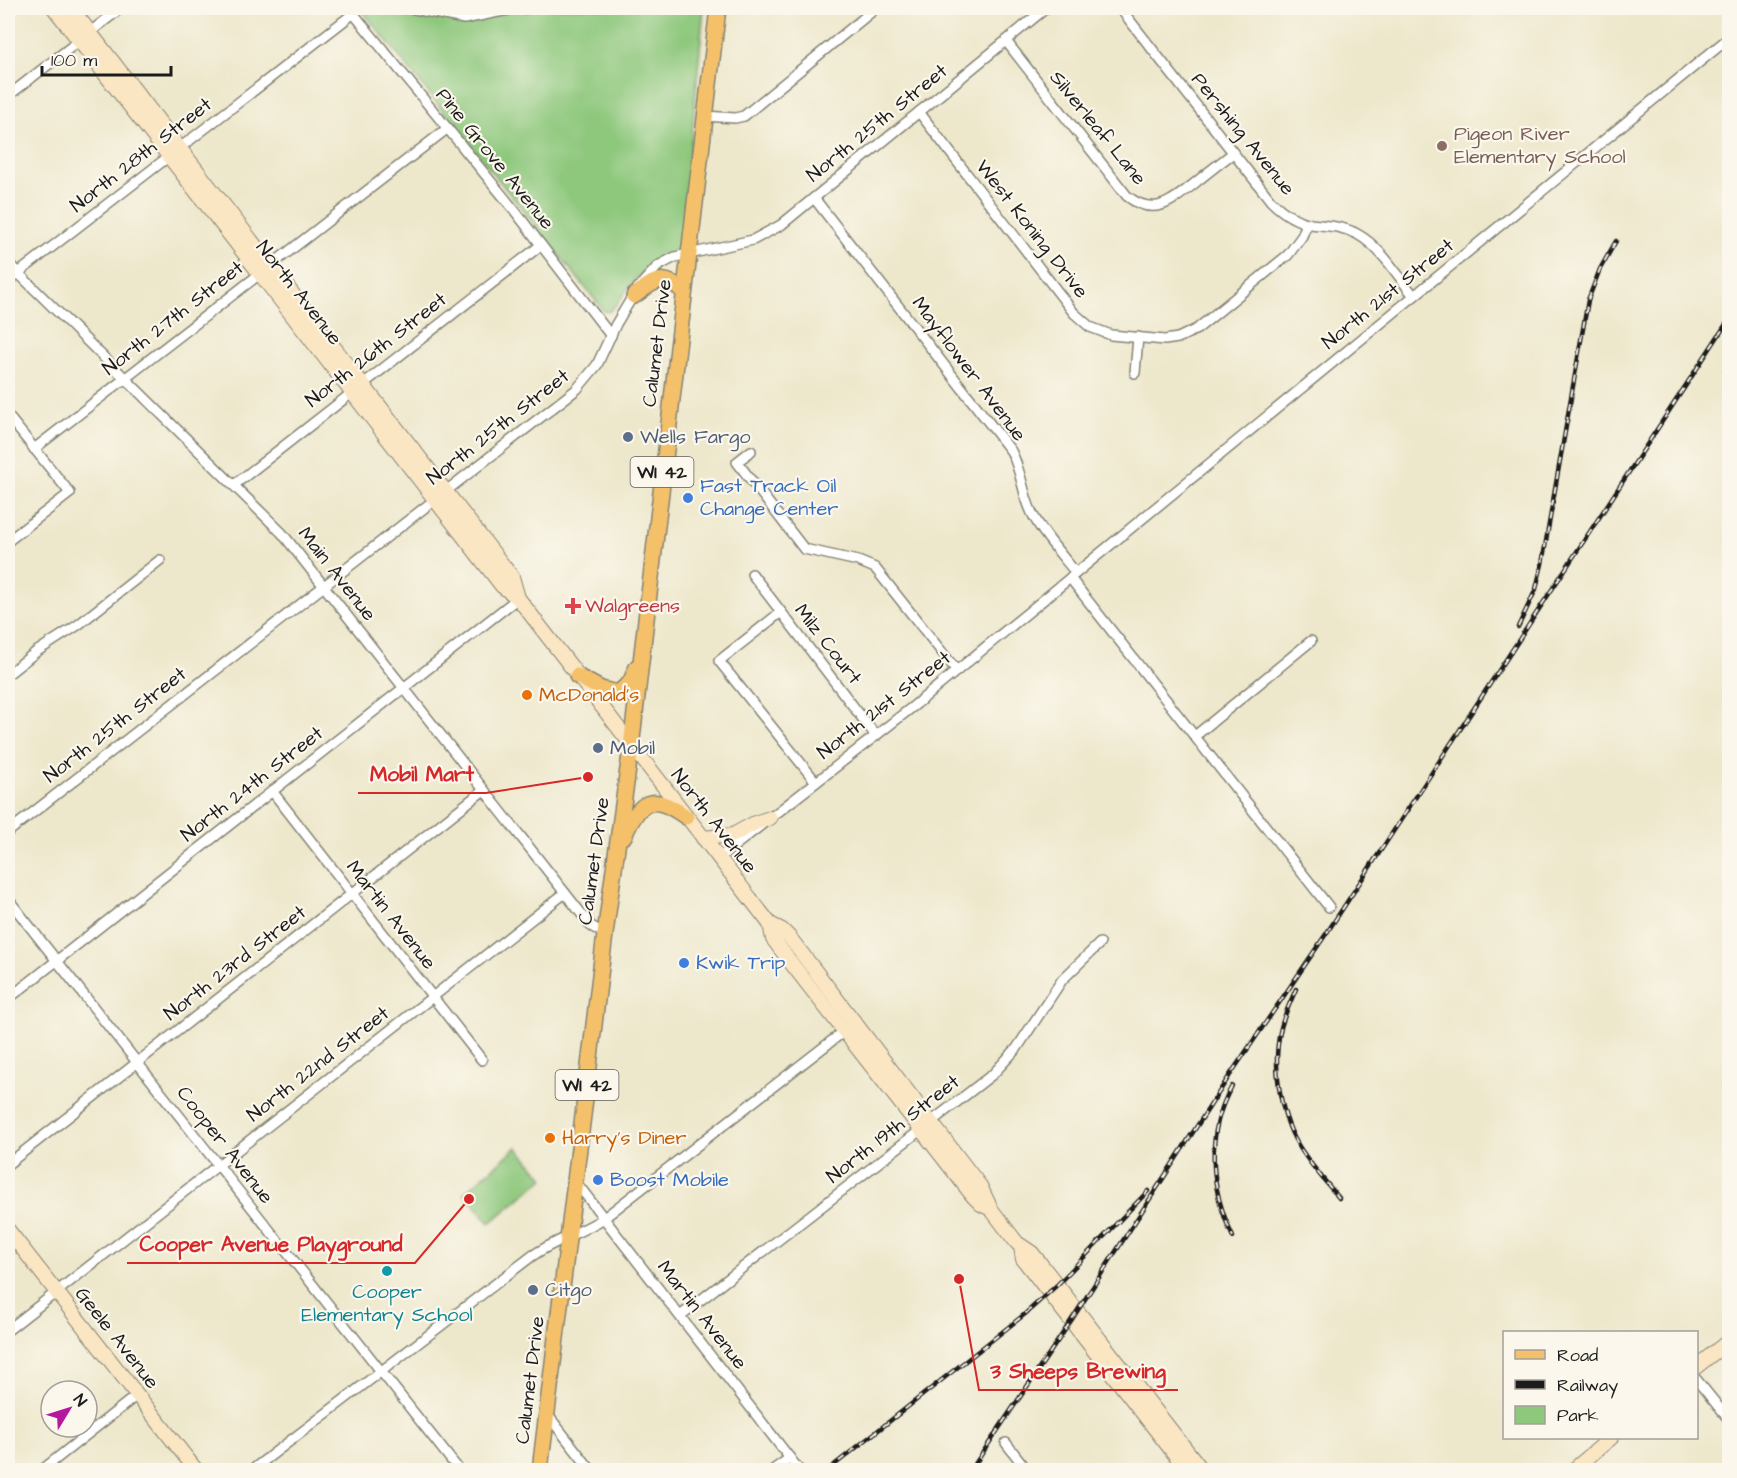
<svg xmlns="http://www.w3.org/2000/svg" width="1737" height="1478" viewBox="0 0 1737 1478" font-family="'Architects Daughter',sans-serif">
<style>
.green{fill:#8ec87d;stroke:#55724c;stroke-width:1.5}
.lines{fill:none;stroke-linecap:round;stroke-linejoin:round}
.street-casing{stroke:#848274;stroke-width:12}
.secondary-casing{stroke:#848274;stroke-width:16}
.primary-casing{stroke:#848274;stroke-width:18}
.street{stroke:#fff;stroke-width:9}
.secondary{stroke:#fbe6c3;stroke-width:14}
.primary{stroke:#f4c16a;stroke-width:15}
.rail-casing{stroke:#1c1c1c;stroke-width:4.5}
.rail{stroke:#fbf7ec;stroke-width:2;stroke-dasharray:7;stroke-linecap:butt}
.education-dot{fill:#8d6e63;stroke:#fbf7ec;stroke-width:2}
.service-dot{fill:#5c6f8a;stroke:#fbf7ec;stroke-width:2}
.shop-dot{fill:#3f7fe0;stroke:#fbf7ec;stroke-width:2}
.health-dot{fill:#e0444e;stroke:#fbf7ec;stroke-width:2}
.food-dot{fill:#e8710a;stroke:#fbf7ec;stroke-width:2}
.culture-dot{fill:#0f9aa8;stroke:#fbf7ec;stroke-width:2}
.labels{text-anchor:middle;dominant-baseline:central;stroke-width:4.5;stroke-linejoin:round;paint-order:stroke}
.shield{fill:#fbf7ec;stroke:#5f5e5a;stroke-width:1.5}
.shield-label{font-size:18px;font-weight:bold;fill:#1c1c1c}
.street-label{font-size:20px;fill:#1c1c1c;stroke:#fbf7ec}
.education-label{font-size:20px;fill:#785e54;stroke:#fbf7ec;text-anchor:start}
.service-label{font-size:20px;fill:#4e5e75;stroke:#fbf7ec;text-anchor:start}
.shop-label{font-size:20px;fill:#366cbe;stroke:#fbf7ec;text-anchor:start}
.health-label{font-size:20px;fill:#be3a42;stroke:#fbf7ec;text-anchor:start}
.food-label{font-size:20px;fill:#c56008;stroke:#fbf7ec;text-anchor:start}
.culture-label{font-size:20px;fill:#0d838f;stroke:#fbf7ec}
.leader{fill:none;stroke:#d62828;stroke-width:2}
.callout-dot{fill:#d62828;stroke:#fbf7ec;stroke-width:2}
.callout-label{font-size:21px;text-anchor:middle;font-weight:bold;fill:#d62828;stroke:#fbf7ec;stroke-width:4.5;stroke-linejoin:round;paint-order:stroke}
</style>
<rect width="100%" height="100%" fill="#fbf7ec"/>
<filter id="ink" filterUnits="userSpaceOnUse"><feTurbulence type="fractalNoise" baseFrequency=".0167" numOctaves="2"/><feDisplacementMap in="SourceGraphic" scale="12" xChannelSelector="R" yChannelSelector="G"/><feConvolveMatrix kernelMatrix="1 2 1 2 8 2 1 2 1" color-interpolation-filters="sRGB"/></filter>
<filter id="wash" filterUnits="userSpaceOnUse"><feTurbulence type="fractalNoise" baseFrequency=".008" numOctaves="4" result="noise"/><feDisplacementMap in="SourceGraphic" scale="24" xChannelSelector="R" yChannelSelector="G"/><feGaussianBlur stdDeviation="1.35" result="paint"/><feColorMatrix in="noise" values="0 0 0 0 0 0 0 0 0 0 0 0 0 0 0 0 0 1.4 0 .05"/><feComposite in="paint" operator="in"/></filter>
<g filter="url(#wash)">
<rect width="100%" height="100%" fill="#ede7cb"/>
<!-- green -->
<g class="green">
<path d="M360 8H704L682 237 678 248C664 259 648 266 636 279 626 288 619 306 608 312L604 311Z"/>
<polygon points="517,1147 544,1178 490,1223 464,1193"/>
</g>
</g>
<g filter="url(#ink)">
<g class="lines">
<defs>
<g id="street">
<polyline points="349,8 515,211 611,336"/>
<polyline points="410,8 464,19 513,9 534,8"/>
<path d="M1120 8 1271 201C1282 212 1295 221 1311 224 1327 226 1343 226 1357 234 1381 247 1397 275 1414 296"/>
<path d="M1006 41 1127 196C1155 218 1172 201 1195 183 1207 173 1220 163 1233 153"/>
<polyline points="8,96 121,8"/>
<polyline points="919,112 1074,313 1090,327 1111,335 1165,340 1178,338 1197,329 1288,255 1302,236 1307,223"/>
<polyline points="705,116 735,118 744,116 876,8"/>
<path d="M814 198 1011 451C1022 472 1022 493 1032 513 1043 535 1061 554 1076 573"/>
<polyline points="8,263 282,533 591,926 605,934"/>
<polyline points="8,281 354,13"/>
<polyline points="1135,373 1138,337"/>
<polyline points="8,416 70,493 8,541"/>
<polyline points="34,449 448,128"/>
<polyline points="751,451 737,462 804,549 858,561 875,568 957,671"/>
<polyline points="234,485 541,245"/>
<polyline points="752,574 876,736"/>
<polyline points="1070,578 1329,907"/>
<polyline points="781,612 719,661 816,782"/>
<polyline points="8,674 36,652 78,625 160,560"/>
<polyline points="1195,736 1311,641"/>
<polyline points="272,791 482,1060"/>
<polyline points="8,832 577,389 597,365 616,324 637,289 658,266 675,257 753,240 781,225 1046,8"/>
<polyline points="719,858 915,705 1730,37"/>
<polyline points="8,899 459,1470"/>
<polyline points="8,999 518,598"/>
<polyline points="8,1164 484,790"/>
<polyline points="575,1181 799,1470"/>
<polyline points="680,1316 993,1074 1017,1048 1062,980 1100,943"/>
<polyline points="8,1330 565,893"/>
<polyline points="1696,1379 1730,1421"/>
<polyline points="547,1414 591,1470"/>
<polyline points="1006,1443 1027,1470"/>
<polyline points="42,1470 137,1395"/>
<path d="M252 1470 532 1256C555 1240 581 1233 604 1218L847 1029"/>
<polyline points="773,1470 790,1458"/>
</g>
<g id="secondary">
<polyline points="54,8 502,586 518,598 770,924 782,930 790,938 980,1186 991,1209 1017,1243 1032,1253 1202,1470"/>
<polyline points="71,8 512,577 518,598"/>
<polyline points="703,838 733,835 755,823 770,818"/>
<polyline points="770,924 773,939 795,968 973,1196 981,1204 991,1209"/>
<polyline points="8,1230 196,1470"/>
<polyline points="1021,1247 1023,1259 1187,1470"/>
<polyline points="1696,1367 1730,1340"/>
<polyline points="1573,1470 1611,1438"/>
</g>
<g id="primary">
<path d="M634 296C654 281 663 272 684 292"/>
<polyline points="577,676 601,689 618,693 630,683 637,667"/>
<path d="M624 836C640 800 651 792 686 817"/>
<polyline points="540,1470 605,934 631,747 718,8"/>
</g>
</defs>
<!-- street casing -->
<use href="#street" class="street-casing"/>
<!-- secondary casing -->
<use href="#secondary" class="secondary-casing"/>
<!-- primary casing -->
<use href="#primary" class="primary-casing"/>
<!-- street -->
<use href="#street" class="street"/>
<!-- secondary -->
<use href="#secondary" class="secondary"/>
<!-- primary -->
<use href="#primary" class="primary"/>
<defs>
<g id="rail">
<polyline points="1730,337 1725,371 1730,410"/>
<polyline points="1518,627 1536,589 1542,564 1588,300 1600,269 1616,241"/>
<path d="M1296 989C1290 1003 1283 1017 1280 1032 1272 1068 1281 1121 1302 1151 1313 1168 1327 1183 1339 1198"/>
<path d="M1232 1086C1205 1133 1210 1189 1233 1237"/>
<polyline points="828,1470 1025,1314 1057,1285 1148,1191"/>
<polyline points="971,1470 1065,1330 1232,1072 1326,934 1730,318"/>
</g>
</defs>
<!-- rail casing -->
<use href="#rail" class="rail-casing"/>
<!-- rail -->
<use href="#rail" class="rail"/>
</g>
</g>
<!-- markers -->
<circle class="education-dot" cx="1442" cy="146" r="6"/>
<g class="service-dot">
<circle cx="628" cy="437" r="6"/>
<circle cx="598" cy="748" r="6"/>
<circle cx="533" cy="1290" r="6"/>
</g>
<g class="shop-dot">
<circle cx="688" cy="498" r="6"/>
<circle cx="684" cy="963" r="6"/>
<circle cx="598" cy="1180" r="6"/>
</g>
<path class="health-dot" d="M570 597h6v6h6v6h-6v6h-6v-6h-6v-6h6z"/>
<g class="food-dot">
<circle cx="527" cy="695" r="6"/>
<circle cx="550" cy="1138" r="6"/>
</g>
<circle class="culture-dot" cx="387" cy="1271" r="6"/>
<g class="labels">
<!-- shield labels -->
<g class="shield">
<rect x="630.5" y="457" width="63" height="30" rx="4.5"/>
<rect x="555.5" y="1070" width="63" height="30" rx="4.5"/>
</g>
<g class="shield-label">
<text x="662" y="472">WI 42</text>
<text x="587" y="1085">WI 42</text>
</g>
<!-- street labels -->
<g class="street-label">
<text transform="translate(877 123) rotate(-39)">North 25th Street</text>
<text transform="translate(1098 128) rotate(51)">Silverleaf Lane</text>
<text transform="translate(1243 134) rotate(51)">Pershing Avenue</text>
<text transform="translate(141 155) rotate(-38)">North 28th Street</text>
<text transform="translate(495 159) rotate(51)">Pine Grove Avenue</text>
<text transform="translate(1032 229) rotate(52)">West Koning Drive</text>
<text transform="translate(299 293) rotate(52)">North Avenue</text>
<text transform="translate(1388 294) rotate(-39)">North 21st Street</text>
<text transform="translate(173 318) rotate(-38)">North 27th Street</text>
<text transform="translate(657 343) rotate(-83)">Calumet Drive</text>
<text transform="translate(376 350) rotate(-38)">North 26th Street</text>
<text transform="translate(969 369) rotate(53)">Mayflower Avenue</text>
<text transform="translate(498 427) rotate(-38)">North 25th Street</text>
<text transform="translate(337 574) rotate(52)">Main Avenue</text>
<text transform="translate(828 644) rotate(52)">Milz Court</text>
<text transform="translate(884 705) rotate(-38)">North 21st Street</text>
<text transform="translate(115 725) rotate(-38)">North 25th Street</text>
<text transform="translate(252 784) rotate(-38)">North 24th Street</text>
<text transform="translate(714 821) rotate(52)">North Avenue</text>
<text transform="translate(594 861) rotate(-82)">Calumet Drive</text>
<text transform="translate(391 915) rotate(52)">Martin Avenue</text>
<text transform="translate(235 963) rotate(-38)">North 23rd Street</text>
<text transform="translate(318 1064) rotate(-38)">North 22nd Street</text>
<text transform="translate(893 1129) rotate(-38)">North 19th Street</text>
<text transform="translate(225 1145) rotate(52)">Cooper Avenue</text>
<text transform="translate(702 1315) rotate(52)">Martin Avenue</text>
<text transform="translate(117 1338) rotate(52)">Geele Avenue</text>
<text transform="translate(530 1380) rotate(-83)">Calumet Drive</text>
</g>
<!-- education labels -->
<g class="education-label">
<text x="1454" y="134">Pigeon River<tspan x="1454" dy="23">Elementary School</tspan></text>
</g>
<!-- service labels -->
<g class="service-label">
<text x="640" y="437">Wells Fargo</text>
<text x="610" y="748">Mobil</text>
<text x="545" y="1290">Citgo</text>
</g>
<!-- shop labels -->
<g class="shop-label">
<text x="700" y="486">Fast Track Oil<tspan x="700" dy="23">Change Center</tspan></text>
<text x="696" y="963">Kwik Trip</text>
<text x="610" y="1180">Boost Mobile</text>
</g>
<!-- health labels -->
<g class="health-label">
<text x="585" y="606">Walgreens</text>
</g>
<!-- food labels -->
<g class="food-label">
<text x="539" y="695">McDonald's</text>
<text x="562" y="1138">Harry's Diner</text>
</g>
<!-- culture labels -->
<g class="culture-label">
<text x="387" y="1292">Cooper<tspan x="387" dy="23">Elementary School</tspan></text>
</g>
</g>
<!-- callouts -->
<path class="leader" d="M588 777L486 793H358M469 1199L415 1263H127M959 1279L979 1390H1178"/>
<g class="callout-dot">
<circle cx="588" cy="777" r="6"/>
<circle cx="469" cy="1199" r="6"/>
<circle cx="959" cy="1279" r="6"/>
</g>
<g class="callout-label">
<text x="422" y="781">Mobil Mart</text>
<text x="271" y="1251">Cooper Avenue Playground</text>
<text x="1078" y="1378">3 Sheeps Brewing</text>
</g>
<!-- margin -->
<rect width="1737" height="1478" fill="none" stroke="#fbf7ec" stroke-width="30"/>
<!-- legend -->
<rect x="1503" y="1331" width="195" height="108" fill="#fbf7ec" stroke="#a29f99" stroke-width="1.5"/>
<rect x="1515" y="1350" width="30" height="9" fill="#f4c16a" stroke="#a29f99" stroke-width="1.5"/>
<text x="1557" y="1361" font-size="18" fill="#1c1c1c">Road</text>
<rect x="1515" y="1380" width="30" height="9" fill="#1c1c1c" stroke="#a29f99" stroke-width="1.5"/>
<text x="1557" y="1391" font-size="18" fill="#1c1c1c">Railway</text>
<rect x="1515" y="1406" width="30" height="18" fill="#8ec87d" stroke="#a29f99" stroke-width="1.5"/>
<text x="1557" y="1421" font-size="18" fill="#1c1c1c">Park</text>
<!-- north arrow -->
<g transform="translate(69 1409) rotate(52)"><circle r="28" fill="#fbf7ec" stroke="#a29f99" stroke-width="1.5"/>
<path d="M0-4.5L10 22L0 15L-10 22Z" fill="#b5179e"/>
<text y="-9" font-size="16" font-weight="bold" text-anchor="middle" fill="#1c1c1c">N</text>
</g>
<!-- scale -->
<path d="M42 66v9h129v-9" fill="none" stroke="#1c1c1c" stroke-width="3"/>
<text x="51" y="66" font-size="18" fill="#1c1c1c" stroke="#fbf7ec" stroke-width="4.5" paint-order="stroke">100 m</text>
</svg>
